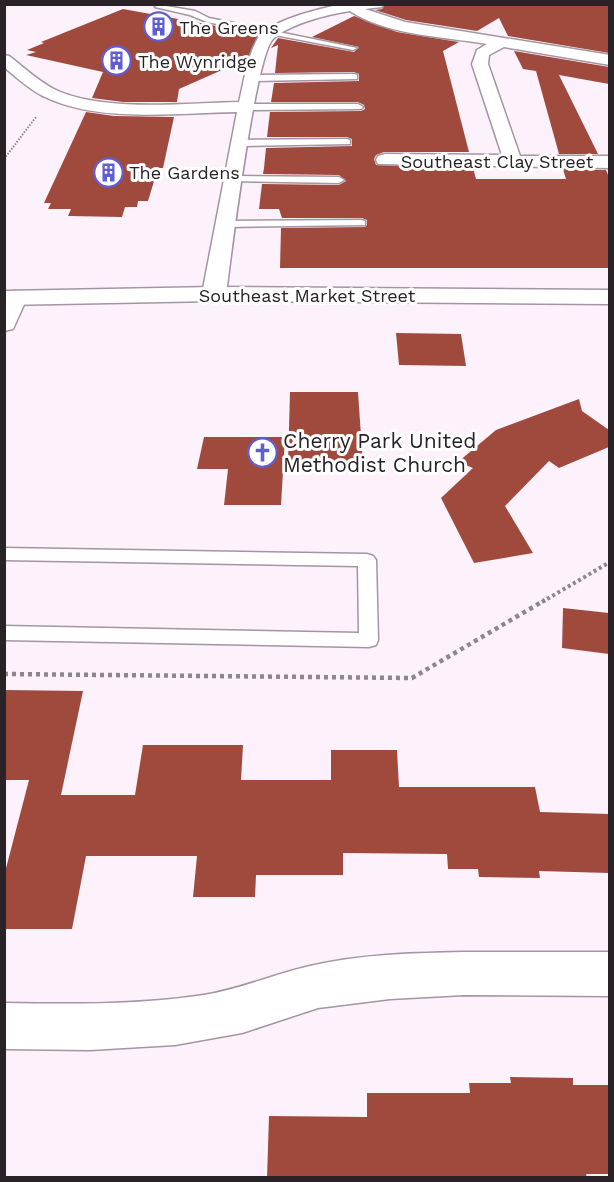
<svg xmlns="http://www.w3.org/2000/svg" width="614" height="1182" viewBox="0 0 614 1182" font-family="'Work Sans',sans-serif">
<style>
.building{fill:#a04a3d}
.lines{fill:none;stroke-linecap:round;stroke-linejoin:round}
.service-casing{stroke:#a395a2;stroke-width:3}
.minor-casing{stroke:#a395a2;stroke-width:3}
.tertiary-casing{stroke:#a395a2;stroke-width:3}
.path-far2{stroke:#8e858d;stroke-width:2;stroke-dasharray:1.5 1.5;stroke-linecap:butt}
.path-far1{stroke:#8e858d;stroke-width:4;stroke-dasharray:3 3;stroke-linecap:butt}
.path{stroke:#8e858d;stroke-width:4.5;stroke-dasharray:4 4;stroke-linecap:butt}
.service{fill:#fff;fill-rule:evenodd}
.minor{fill:#fff;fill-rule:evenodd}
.tertiary{fill:#fff;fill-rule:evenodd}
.labels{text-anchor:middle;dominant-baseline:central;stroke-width:6;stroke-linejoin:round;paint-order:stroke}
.far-poi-label{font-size:18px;fill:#292328;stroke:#fff;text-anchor:start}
.far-street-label{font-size:18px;fill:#292328;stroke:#fff}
.poi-label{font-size:21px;fill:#292328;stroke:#fff;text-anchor:start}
</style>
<rect width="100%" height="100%" fill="#fdf1fc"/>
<!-- building -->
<g class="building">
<polygon points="385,4 609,4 609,53 508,36 499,18 477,31 406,20 375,10 382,9"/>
<polygon points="123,9 233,29 259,34 247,59 179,89 177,102 123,102 92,98 103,72 26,55 36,52 27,50 44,43 41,42"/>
<polygon points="354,16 397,32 459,42 443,51 469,152 384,152 376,155 374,159 376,165 473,168 476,179 566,179 563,169 606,170 609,177 609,268 280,268 281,228 365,227 367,225 367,220 362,218 282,218 279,209 259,209 262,184 339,185 346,181 339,175 263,174 264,168 266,148 352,146 352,139 347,137 267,137 270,112 361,111 365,109 364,105 358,102 271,102 274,83 359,81 359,74 354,72 275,73 278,45 271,48 278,38 354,52 359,47 312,37"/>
<polygon points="514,51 609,67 609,84 559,75 598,154 559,154 536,71 523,69"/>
<polygon points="86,112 114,116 174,117 163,168 158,168 148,201 138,201 137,207 125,207 122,217 68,216 71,209 48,209 51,203 44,203"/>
<polygon points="396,333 461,334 466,366 399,365"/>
<polygon points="290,392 358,392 363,465 288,464"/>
<polygon points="579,399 582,411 609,430 609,447 559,468 549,461 505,506 533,553 474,563 441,498 473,468 458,462 496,430"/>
<polygon points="204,437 285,437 281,505 224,505 228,469 197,469"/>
<polygon points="563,608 609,613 609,654 562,648"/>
<polygon points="4,690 83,691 61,795 135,795 143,745 243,745 241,780 331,780 331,750 397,750 399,787 535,787 540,812 609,814 609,873 539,871 540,878 479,877 478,869 448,869 447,854 343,853 343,875 256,875 255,897 193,897 197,856 86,856 72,929 4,929 4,876 29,780 4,780"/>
<polygon points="510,1077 573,1078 573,1085 609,1085 609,1174 586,1174 587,1178 267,1178 269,1116 367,1117 367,1093 470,1093 469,1083 511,1083"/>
</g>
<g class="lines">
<defs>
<g id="service">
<polygon points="168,4 166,6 195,11 209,18 357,48 353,50 207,22 190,15 155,7 158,4"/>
<polygon points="354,74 357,75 357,79 253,81 249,78 253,75"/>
<polygon points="358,104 363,107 361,109 246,110 241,107 246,104"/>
<polygon points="347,139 350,140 350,144 240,146 235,143 240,140"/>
<polygon points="234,176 339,177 344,180 339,183 230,181 229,179"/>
<polygon points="361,220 365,221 365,225 226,227 220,224 226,221"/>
<polygon points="4,548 367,554 373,556 376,560 378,640 376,645 369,647 4,640 4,626 359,633 358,566 4,560"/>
</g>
<g id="minor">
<path d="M341 4H383L382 7 365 9 405 22 610 55V65L504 47 489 55 488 64 520 156H610V168L378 164 376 160 378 156 385 154 502 155 472 64 477 50 487 44C446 37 385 35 350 11 329 14 289 24 273 39 255 57 231 256 226 294L222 299 214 301 206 299 202 294 237 112C178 113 99 123 45 97 30 90 17 78 4 67V55L9 56C25 68 40 83 58 91 107 112 186 103 239 102 244 81 247 57 258 38 270 20 320 9 341 4Z"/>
<polygon points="15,291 23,293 27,298 13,329 4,331 4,296 7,293"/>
<path d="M464 952H610V996L464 995 390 999 318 1008 242 1033 175 1045 90 1050 4 1049V1003C71 1004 138 1005 204 995 241 989 274 974 310 966 360 954 413 953 464 952Z"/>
</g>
<polygon id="tertiary" points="214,287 610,290 610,304 214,301 4,305 4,291"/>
</defs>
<!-- service casing -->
<use href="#service" class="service-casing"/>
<!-- minor casing -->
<use href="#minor" class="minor-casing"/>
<!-- tertiary casing -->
<use href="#tertiary" class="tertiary-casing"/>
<!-- path-far2 -->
<polyline class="path-far2" points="4,159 36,117"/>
<!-- path-far1 -->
<polyline class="path-far1" points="542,602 610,562"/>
<!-- path -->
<polyline class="path" points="4,674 412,678 545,600"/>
<!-- service -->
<use href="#service" class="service"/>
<!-- minor -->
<use href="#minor" class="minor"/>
<!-- tertiary -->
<use href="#tertiary" class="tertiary"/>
</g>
<!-- icons -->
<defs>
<symbol id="building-ring" viewBox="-11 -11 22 22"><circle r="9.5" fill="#fff" stroke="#5f5dd6" stroke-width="1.5"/><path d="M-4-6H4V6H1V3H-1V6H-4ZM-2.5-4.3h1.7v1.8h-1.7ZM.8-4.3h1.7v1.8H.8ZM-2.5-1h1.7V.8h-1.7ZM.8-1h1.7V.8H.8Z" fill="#5f5dd6"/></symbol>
<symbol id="church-ring" viewBox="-11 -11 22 22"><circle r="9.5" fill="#fff" stroke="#5f5dd6" stroke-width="1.5"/><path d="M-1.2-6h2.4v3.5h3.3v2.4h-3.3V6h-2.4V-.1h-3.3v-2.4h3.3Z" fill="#5f5dd6"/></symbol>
</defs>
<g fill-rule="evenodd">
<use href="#building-ring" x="142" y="10" width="33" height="33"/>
<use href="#building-ring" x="100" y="44" width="33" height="33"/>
<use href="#building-ring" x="92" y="156" width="33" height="33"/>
<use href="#church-ring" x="246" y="436" width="33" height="33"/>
</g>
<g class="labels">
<!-- far-poi labels -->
<g class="far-poi-label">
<text x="179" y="27">The Greens</text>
<text x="138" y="61">The Wynridge</text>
<text x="129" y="172">The Gardens</text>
</g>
<!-- far-street labels -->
<g class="far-street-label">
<text x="497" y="161">Southeast Clay Street</text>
<text x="307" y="295">Southeast Market Street</text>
</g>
<!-- poi labels -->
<g class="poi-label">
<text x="283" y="440">Cherry Park United<tspan x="283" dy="24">Methodist Church</tspan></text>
</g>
</g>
<!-- border -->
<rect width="614" height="1182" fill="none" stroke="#292328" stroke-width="12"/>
</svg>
